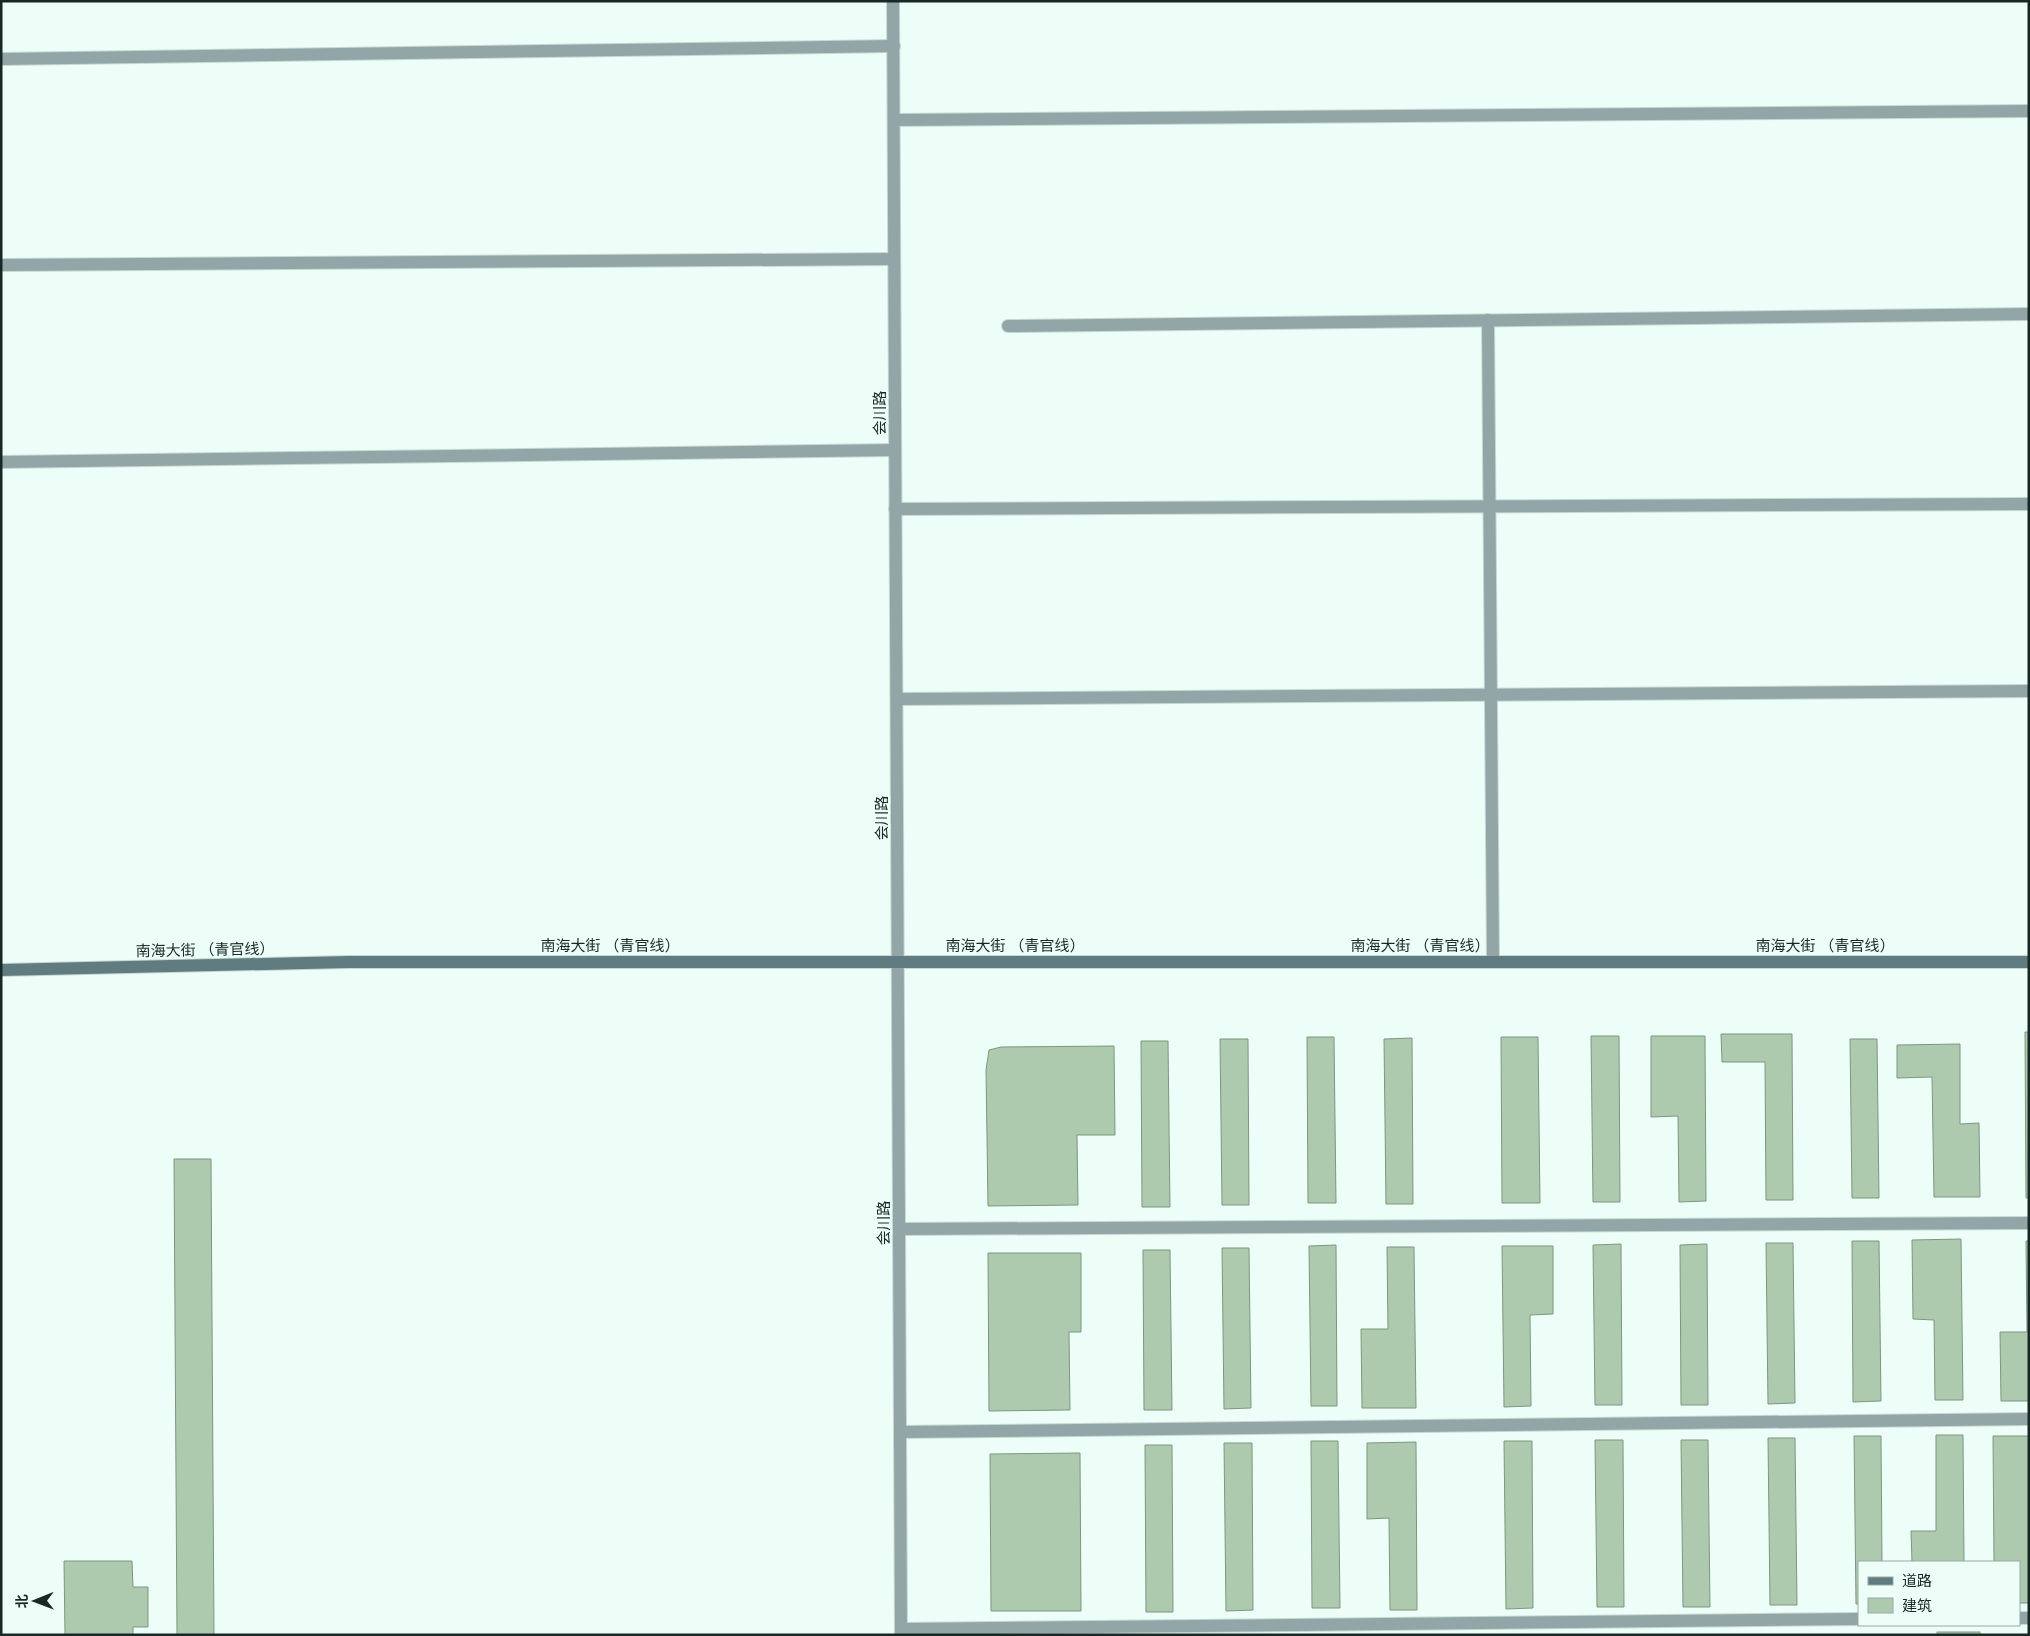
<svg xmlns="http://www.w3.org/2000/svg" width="2030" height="1636" viewBox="0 0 2030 1636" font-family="'Noto Sans','Noto Sans SC',sans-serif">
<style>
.building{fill:#adcaaf;stroke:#7c977e}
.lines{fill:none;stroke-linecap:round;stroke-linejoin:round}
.service-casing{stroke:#c7d8d3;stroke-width:14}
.minor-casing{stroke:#c7d8d3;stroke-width:14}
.tertiary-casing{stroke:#c7d8d3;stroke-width:14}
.secondary-casing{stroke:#c7d8d3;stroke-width:14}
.service{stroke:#92a5a7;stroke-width:12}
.minor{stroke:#92a5a7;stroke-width:12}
.tertiary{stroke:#92a5a7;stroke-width:12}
.secondary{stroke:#607c80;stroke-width:12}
.labels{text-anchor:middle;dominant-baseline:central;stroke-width:4.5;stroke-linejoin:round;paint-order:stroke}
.street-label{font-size:15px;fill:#182925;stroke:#edfef9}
</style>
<rect width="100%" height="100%" fill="#edfef9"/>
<!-- building -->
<g class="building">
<polygon points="2025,1032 2029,1032 2029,1198 2026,1198"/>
<polygon points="1721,1034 1792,1034 1793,1200 1766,1200 1765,1062 1722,1062"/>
<polygon points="1591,1036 1619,1036 1620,1202 1593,1202"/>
<polygon points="1651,1036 1705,1036 1706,1201 1679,1202 1678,1116 1651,1117"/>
<polygon points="1307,1037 1334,1037 1336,1203 1308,1203"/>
<polygon points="1501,1037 1538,1037 1540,1203 1502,1203"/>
<polygon points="1412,1038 1413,1204 1386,1204 1384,1039"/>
<polygon points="1220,1039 1248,1039 1249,1205 1222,1205"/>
<polygon points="1850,1039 1877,1039 1879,1198 1852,1198"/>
<polygon points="1141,1041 1168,1041 1170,1207 1142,1207"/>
<polygon points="1960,1044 1960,1124 1979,1123 1980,1197 1934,1197 1932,1077 1897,1078 1897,1045"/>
<polygon points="1114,1046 1115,1135 1077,1135 1078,1205 988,1206 986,1070 989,1050 1001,1047"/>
<polygon points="174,1159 211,1159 214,1635 177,1635"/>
<polygon points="1961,1239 1963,1400 1935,1400 1934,1320 1913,1319 1912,1240"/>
<polygon points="1852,1241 1879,1241 1881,1401 1853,1402"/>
<polygon points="2026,1241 2029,1241 2029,1401 2001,1401 2000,1332 2027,1332"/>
<polygon points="1766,1243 1793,1243 1795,1403 1768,1404"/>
<polygon points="1621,1244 1622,1405 1595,1405 1593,1245"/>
<polygon points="1707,1244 1708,1405 1681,1405 1680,1245"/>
<polygon points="1336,1245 1337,1406 1311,1406 1309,1246"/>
<polygon points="1502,1246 1553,1246 1553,1314 1530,1315 1531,1406 1504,1407"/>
<polygon points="1387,1247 1414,1247 1416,1408 1362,1408 1361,1329 1388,1329"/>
<polygon points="1222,1248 1249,1248 1251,1408 1224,1409"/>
<polygon points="1143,1250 1170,1250 1172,1410 1144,1410"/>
<polygon points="988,1253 1081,1253 1081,1332 1069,1332 1070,1410 989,1411"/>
<polygon points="1936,1435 1963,1435 1964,1562 1912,1562 1911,1531 1936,1531"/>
<polygon points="1854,1436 1881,1436 1882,1562 1859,1562 1859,1604 1856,1604"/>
<polygon points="1993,1436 2029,1436 2029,1603 2019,1603 2019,1562 1994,1562"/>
<polygon points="1768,1438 1795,1438 1797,1605 1770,1605"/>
<polygon points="1595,1440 1623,1440 1624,1607 1597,1607"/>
<polygon points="1681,1440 1708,1440 1710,1607 1683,1607"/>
<polygon points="1311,1441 1338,1441 1340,1608 1312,1608"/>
<polygon points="1504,1441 1532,1441 1533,1608 1506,1609"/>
<polygon points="1416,1442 1417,1610 1390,1610 1389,1518 1367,1519 1367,1443"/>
<polygon points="1224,1443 1252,1443 1253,1610 1226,1611"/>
<polygon points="1145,1445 1172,1445 1173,1612 1146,1612"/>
<polygon points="1080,1453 1081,1611 991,1611 990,1454"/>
<polygon points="64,1561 132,1561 133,1587 148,1587 148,1627 133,1627 133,1635 65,1635"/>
<rect x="1937" y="1632" width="43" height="3"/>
</g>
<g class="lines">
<defs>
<g id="service">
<polyline points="1,59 894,46"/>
<polyline points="1,265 894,259"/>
<polyline points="1488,320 1493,962"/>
<polyline points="1008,326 2029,314"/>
<polyline points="1,462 895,450"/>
<polyline points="895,509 2029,504"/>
<polyline points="897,699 2029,691"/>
<polyline points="899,1229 2029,1223"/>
<polyline points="900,1432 2029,1419"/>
<polyline points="2019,1618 2029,1618"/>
<polyline points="901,1629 1859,1619"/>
</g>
<polyline id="minor" points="894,120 2029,111"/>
<polyline id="tertiary" points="893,1 901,1635"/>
<polyline id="secondary" points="1,970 348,962 2029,962"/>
</defs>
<!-- service casing -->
<use href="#service" class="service-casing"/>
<!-- minor casing -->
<use href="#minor" class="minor-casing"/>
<!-- tertiary casing -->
<use href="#tertiary" class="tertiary-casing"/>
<!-- secondary casing -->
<use href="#secondary" class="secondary-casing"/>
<!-- service -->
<use href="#service" class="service"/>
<!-- minor -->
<use href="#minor" class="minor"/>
<!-- tertiary -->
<use href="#tertiary" class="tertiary"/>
<!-- secondary -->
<use href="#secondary" class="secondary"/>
</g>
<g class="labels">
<!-- street labels -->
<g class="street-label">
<text transform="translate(879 413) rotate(-90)">会川路</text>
<text transform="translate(881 818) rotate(-90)">会川路</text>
<text x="610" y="945">南海大街 （青官线）</text>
<text x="1015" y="945">南海大街 （青官线）</text>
<text x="1420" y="945">南海大街 （青官线）</text>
<text x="1825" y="945">南海大街 （青官线）</text>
<text transform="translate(205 949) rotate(-1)">南海大街 （青官线）</text>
<text transform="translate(883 1223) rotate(-90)">会川路</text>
</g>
</g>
<!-- border -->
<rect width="2030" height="1636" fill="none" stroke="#182925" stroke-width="5"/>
<!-- legend -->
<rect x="1858" y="1561" width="162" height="65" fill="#edfef9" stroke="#98a9a4"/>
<rect x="1868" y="1577" width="25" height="8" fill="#607c80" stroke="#98a9a4"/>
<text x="1902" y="1586" font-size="15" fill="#182925">道路</text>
<rect x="1868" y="1598" width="25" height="15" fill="#adcaaf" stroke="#98a9a4"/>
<text x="1902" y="1611" font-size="15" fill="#182925">建筑</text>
<!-- north arrow -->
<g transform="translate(35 1601) rotate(269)" stroke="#edfef9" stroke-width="4" paint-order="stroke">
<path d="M0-4L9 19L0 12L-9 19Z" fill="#182925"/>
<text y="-8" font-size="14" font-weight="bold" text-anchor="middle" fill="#182925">北</text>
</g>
</svg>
